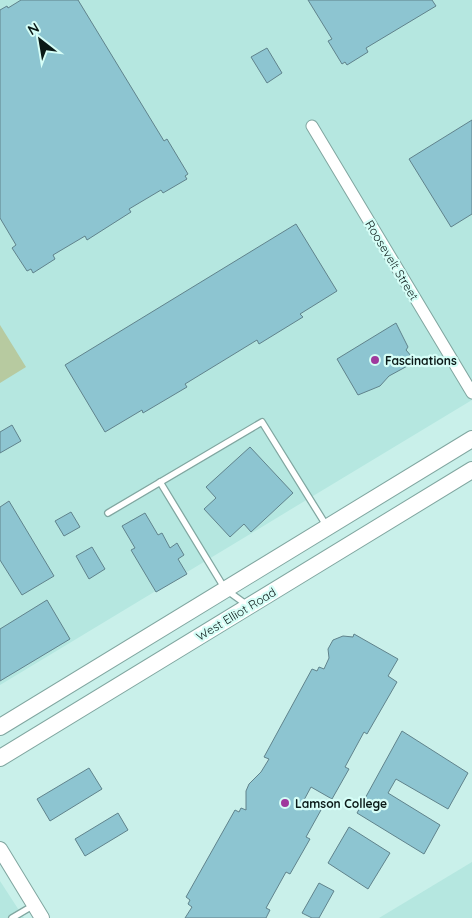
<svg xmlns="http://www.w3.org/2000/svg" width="472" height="918" viewBox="0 0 472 918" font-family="Quicksand,sans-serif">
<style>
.built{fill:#b5e7e0}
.green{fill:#b7caa0}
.building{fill:#8dc5d1;stroke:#60838c}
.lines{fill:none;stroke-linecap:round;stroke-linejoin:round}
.service-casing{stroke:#80a6a0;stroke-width:8}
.minor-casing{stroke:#80a6a0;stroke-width:13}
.tertiary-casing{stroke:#80a6a0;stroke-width:16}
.secondary-casing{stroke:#80a6a0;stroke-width:18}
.service{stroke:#fff;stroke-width:5.5}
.minor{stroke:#fff;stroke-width:11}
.tertiary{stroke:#fff;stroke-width:14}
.secondary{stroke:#fff;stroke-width:16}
.poi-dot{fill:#9f399d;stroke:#d6fef7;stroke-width:2}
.labels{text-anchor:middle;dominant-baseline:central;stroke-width:4.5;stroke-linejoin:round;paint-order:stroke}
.street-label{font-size:12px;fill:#0a1917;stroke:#d6fef7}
.poi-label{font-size:12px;font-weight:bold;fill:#0a1917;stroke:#d6fef7;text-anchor:start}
</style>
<rect width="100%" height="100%" fill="#c9f0ea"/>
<!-- built -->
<g class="built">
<polygon points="0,0 472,0 472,400 0,685"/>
<polygon points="472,862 472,918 379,918"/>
<polygon points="0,881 24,918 0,918"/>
</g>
<!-- green -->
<polygon class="green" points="0,325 26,367 0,383"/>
<!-- building -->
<g class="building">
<polygon points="21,0 78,0 164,141 167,139 188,174 185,176 187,179 163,193 161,190 129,209 131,212 87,240 85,236 53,255 55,259 33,273 31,269 27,271 12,248 16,245 0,218 0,10 7,6 8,8"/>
<polygon points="308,0 432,0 436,6 366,48 368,52 347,65 345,62 342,64 328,41 332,39"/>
<polygon points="267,48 282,73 267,83 251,57"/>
<polygon points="472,120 472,214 451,227 409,159"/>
<polygon points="296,224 337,291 300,314 303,317 259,344 257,340 185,384 187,387 143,413 142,410 105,432 65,365"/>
<polygon points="396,323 408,347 406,350 412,357 411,364 389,376 380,386 358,395 337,359"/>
<polygon points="12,425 21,441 0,453 0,432"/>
<polygon points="250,447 293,493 251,532 244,524 230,537 204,509 216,498 206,487"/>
<polygon points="9,501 54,576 22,595 0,560 0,507"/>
<polygon points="71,512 80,527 64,536 55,521"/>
<polygon points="145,513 158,535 162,533 170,548 177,543 184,555 178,559 187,574 156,592 131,550 135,548 122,526"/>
<polygon points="92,547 105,569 89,579 76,556"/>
<polygon points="47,600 70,639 0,681 0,629"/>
<polygon points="354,634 398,659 388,676 397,682 367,734 364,732 345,767 349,769 332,799 311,787 304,800 321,810 306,837 310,839 290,874 286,872 266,908 270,910 266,918 185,918 192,907 188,904 190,900 186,897 235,810 239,812 241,808 246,810 246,791 249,784 261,772 269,759 264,757 312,669 317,671 319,667 324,669 329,658 328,649 333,640 343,636 353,637"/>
<polygon points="402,731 468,773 448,809 396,779 388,793 440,825 424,854 357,813"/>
<polygon points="89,768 102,789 50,821 37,799"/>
<polygon points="118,813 128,830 85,856 75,839"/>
<polygon points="349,827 390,853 368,889 328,863"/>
<polygon points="319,883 334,891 319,918 312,918 302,913"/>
</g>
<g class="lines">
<defs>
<g id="service">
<polyline points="160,482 225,589 247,605"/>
<polyline points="108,513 262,422 326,525"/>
<polyline points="12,918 34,905"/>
</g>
<polyline id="minor" points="312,126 472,393"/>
<polyline id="tertiary" points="0,849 42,918"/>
<g id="secondary">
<polyline points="0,727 472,439"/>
<polyline points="0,758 472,470"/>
</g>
</defs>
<!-- service casing -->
<use href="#service" class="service-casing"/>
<!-- minor casing -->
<use href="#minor" class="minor-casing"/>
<!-- tertiary casing -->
<use href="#tertiary" class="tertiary-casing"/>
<!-- secondary casing -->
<use href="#secondary" class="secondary-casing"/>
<!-- service -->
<use href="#service" class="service"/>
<!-- minor -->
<use href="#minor" class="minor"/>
<!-- tertiary -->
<use href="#tertiary" class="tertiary"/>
<!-- secondary -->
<use href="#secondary" class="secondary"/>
</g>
<!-- markers -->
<g class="poi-dot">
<circle cx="375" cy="360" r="5"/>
<circle cx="285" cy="803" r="5"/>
</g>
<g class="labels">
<!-- street labels -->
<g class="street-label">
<text transform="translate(392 260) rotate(59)">Roosevelt Street</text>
<text transform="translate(236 614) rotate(-31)">West Elliot Road</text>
</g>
<!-- poi labels -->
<g class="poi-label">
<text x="385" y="360">Fascinations</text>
<text x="295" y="803">Lamson College</text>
</g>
</g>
<!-- north arrow -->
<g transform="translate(40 40) rotate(329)" stroke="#d6fef7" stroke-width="4" paint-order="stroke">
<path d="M0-4L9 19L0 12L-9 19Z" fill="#0a1917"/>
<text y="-8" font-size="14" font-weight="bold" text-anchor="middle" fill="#0a1917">N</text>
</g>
</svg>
